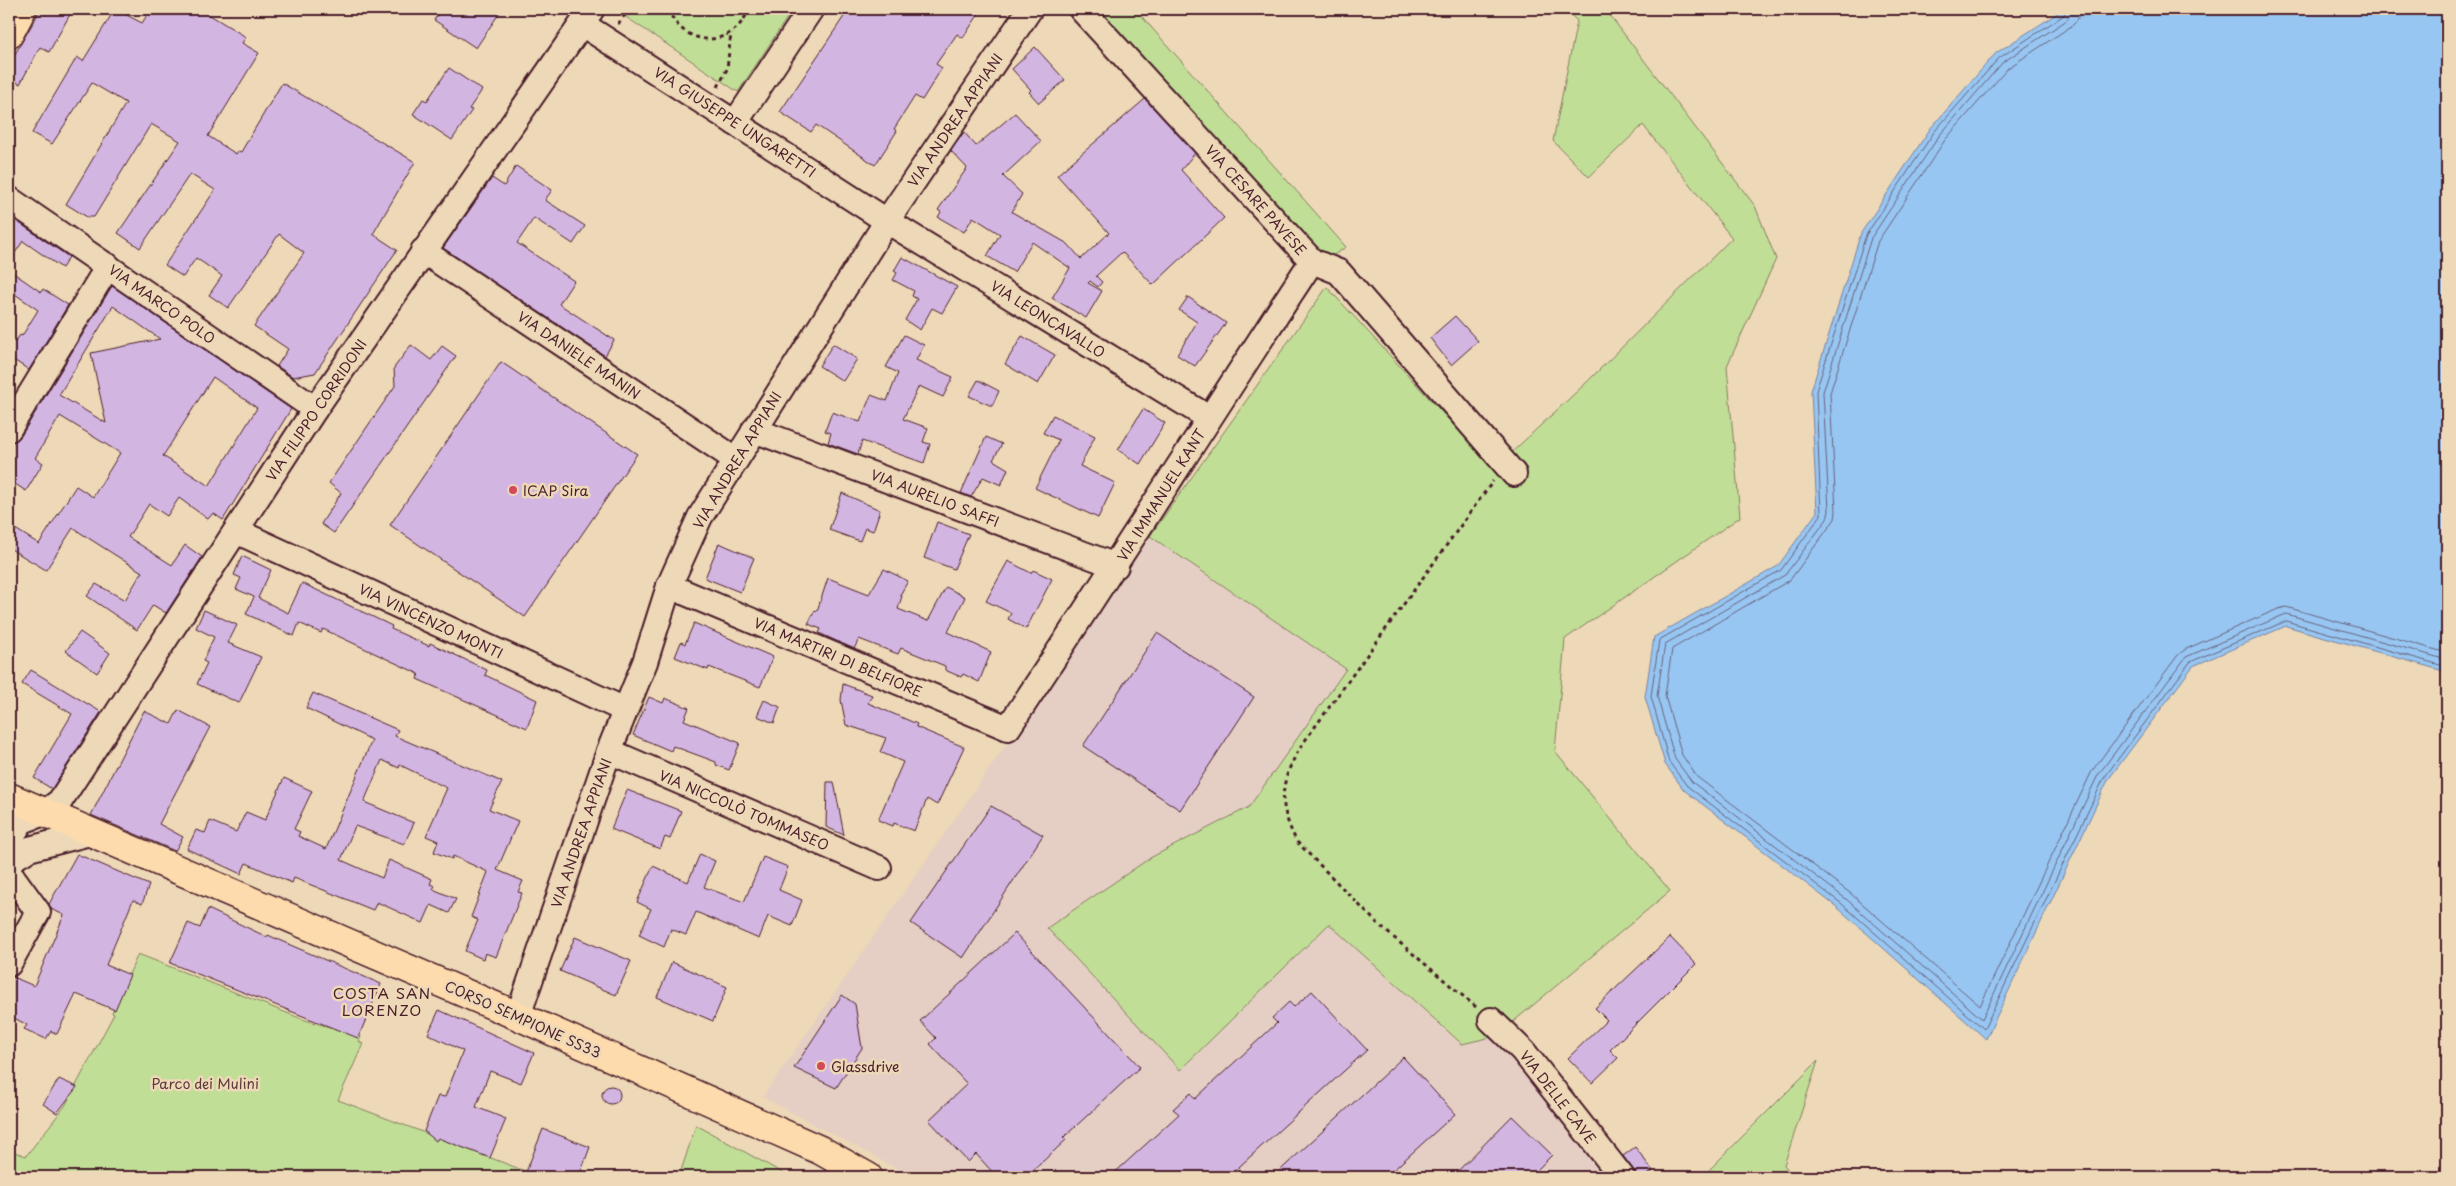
<svg xmlns="http://www.w3.org/2000/svg" width="2456" height="1186" viewBox="0 0 2456 1186" font-family="'Playpen Sans',sans-serif">
<style>
.built{fill:#e5cec4}
.green{fill:#c0de96;stroke:#857e60}
.water{fill:#97c6f2;stroke:#7883a2}
.lines{fill:none;stroke-linecap:round;stroke-linejoin:round}
.shore{stroke:#69627b;stroke-width:1}
.building{fill:#d3b5e2;stroke:#4a1f2b;fill-rule:evenodd}
.minor-casing{stroke:#4a1f2b;stroke-width:28}
.major-casing{stroke:#4a1f2b;stroke-width:31}
.path{stroke:#4a1f2b;stroke-width:3;stroke-dasharray:4 4;stroke-linecap:butt}
.minor{stroke:#edd8b7;stroke-width:24}
.major{stroke:#fddbac;stroke-width:28}
.poi-dot{fill:#d1495b;stroke:#edd8b7;stroke-width:2}
.labels{text-anchor:middle;dominant-baseline:central;stroke-width:5;stroke-linejoin:round;paint-order:stroke}
.street-label{font-size:14px;fill:#4a1f2b;stroke:#edd8b7}
.poi-label{font-size:14px;fill:#4a1f2b;stroke:#edd8b7;text-anchor:start}
.park-label{font-size:14px;fill:#5c3c3b;stroke:#edd8b7}
.neighbourhood-label{font-size:15px;letter-spacing:1px;fill:#4a1f2b;stroke:#edd8b7}
</style>
<rect width="100%" height="100%" fill="#edd8b7"/>
<filter id="ink" filterUnits="userSpaceOnUse"><feTurbulence type="fractalNoise" baseFrequency=".02" numOctaves="2"/><feDisplacementMap in="SourceGraphic" scale="10" xChannelSelector="R" yChannelSelector="G"/><feConvolveMatrix kernelMatrix="1 2 1 2 8 2 1 2 1" color-interpolation-filters="sRGB"/></filter>
<g filter="url(#ink)">
<!-- built -->
<polygon class="built" points="1150,536 1346,668 1249,807 1150,858 1180,1070 1329,923 1461,1044 1496,1036 1609,1177 913,1177 763,1097"/>
<!-- green -->
<g class="green">
<polygon points="614,9 793,9 738,92"/>
<polygon points="1099,9 1135,9 1346,247 1331,257 1321,252"/>
<polygon points="1565,9 1605,9 1755,206 1776,259 1727,366 1740,517 1565,639 1555,751 1670,891 1496,1036 1462,1044 1329,924 1180,1070 1047,928 1150,858 1249,807 1346,669 1150,536 1327,287 1494,469 1588,381 1732,238 1643,125 1589,177 1553,141 1577,21"/>
<polygon points="138,954 302,1019 361,1036 359,1042 363,1044 338,1100 541,1177 9,1177 9,1150 26,1156 65,1106 114,1014 112,1013"/>
<polygon points="1818,1061 1784,1165 1794,1177 1702,1177"/>
<polygon points="696,1125 790,1177 679,1177"/>
</g>
<!-- water -->
<polygon class="water" points="2064,9 2447,9 2447,672 2286,626 2193,666 2108,780 1986,1039 1838,908 1684,790 1665,764 1645,697 1654,637 1778,566 1817,512 1811,391 1861,233 1930,129 1996,53"/>
<g class="lines">
<!-- shore -->
<g class="shore">
<polyline points="2066,9 2064,15 1999,58 1934,132 1866,235 1816,391 1821,515 1781,570 1659,640 1651,696 1669,762 1687,786 1842,904 1984,1029 2104,778 2190,662 2286,621 2447,667"/>
<polyline points="2072,9 2067,20 2003,62 1939,136 1871,238 1823,392 1829,511 1827,519 1785,575 1665,644 1657,696 1675,759 1692,782 1846,899 1982,1019 2098,775 2186,657 2286,614 2447,660"/>
<polyline points="2080,9 2079,17 2073,25 2008,68 1945,140 1878,241 1830,393 1836,511 1835,519 1790,580 1672,649 1665,696 1682,755 1697,777 1850,893 1980,1006 2092,771 2178,655 2186,649 2278,609 2286,607 2447,653"/>
</g>
</g>
<!-- building -->
<g class="building">
<polygon points="41,9 73,9 49,52 40,47 20,84 9,78 9,64"/>
<polygon points="115,9 142,23 151,9 200,9 246,37 242,43 259,53 208,136 236,154 238,151 241,152 282,83 415,162 373,234 397,250 315,373 293,377 277,366 288,349 254,326 304,253 279,234 228,308 209,295 222,276 196,258 183,277 165,265 215,190 190,174 140,248 118,233 180,141 151,124 94,217 87,217 66,204 126,103 92,83 52,144 32,133 77,57 83,61"/>
<polygon points="442,9 502,9 476,48 434,20"/>
<polygon points="849,9 982,9 963,38 957,34 936,64 942,68 922,100 915,96 894,129 897,131 875,165 816,125 811,132 780,112"/>
<polygon points="1035,47 1065,80 1039,103 1029,92 1031,90 1012,69"/>
<polygon points="449,68 482,90 469,109 472,110 452,140 413,114 423,99 427,101"/>
<polygon points="1145,99 1195,153 1181,170 1224,218 1153,285 1122,252 1096,276 1102,282 1098,287 1090,281 1088,283 1102,291 1086,318 1052,298 1070,268 1032,242 1014,272 987,256 1000,234 973,217 964,232 938,217 941,212 938,210 967,168 951,151 964,132 976,146 1015,113 1041,141 1003,176 1022,194 1012,212 1068,244 1081,259 1109,233 1057,175"/>
<polygon points="516,166 552,190 545,200 585,226 573,244 534,218 517,243 574,281 559,304 614,340 605,356 443,248 492,178 504,186"/>
<polygon points="9,216 69,257 62,268 23,241 9,262"/>
<polygon points="902,257 957,287 942,313 932,308 920,330 905,320 917,299 912,296 914,291 893,280 897,273 894,271"/>
<polygon points="9,270 41,292 43,289 68,305 29,370 9,357 9,338 15,342 20,335 22,336 38,310 9,290"/>
<path d="M112 286 291 409 223 520 213 513 208 519 179 498 167 516 149 504 128 537 172 565 185 545 202 557 166 613 153 605 137 630 87 596 96 584 125 600 142 572 104 548 73 528 46 570 9 548V525L39 544 76 486 93 497 120 453 60 416 35 458 43 463 26 491 9 480V443L15 441 21 436ZM113 306 160 339 91 353 106 423 59 395ZM213 377 257 408 209 486 163 456Z"/>
<polygon points="1188,297 1226,323 1195,366 1177,355 1197,322 1179,310"/>
<polygon points="1455,316 1478,341 1451,365 1430,338"/>
<polygon points="904,335 924,345 916,360 953,377 943,397 919,386 903,419 928,428 923,442 930,444 924,463 862,441 858,454 828,443 831,433 825,431 832,412 860,422 871,395 887,401 898,373 886,367"/>
<polygon points="1022,336 1055,355 1038,384 1005,364"/>
<polygon points="833,344 857,359 843,381 819,366"/>
<polygon points="411,345 431,360 442,346 456,356 334,533 321,524 341,493 329,483 395,386 394,368"/>
<polygon points="501,362 637,454 525,617 390,525"/>
<polygon points="978,380 999,391 992,406 969,396"/>
<polygon points="1143,409 1165,423 1140,464 1118,450"/>
<polygon points="1053,415 1095,436 1080,466 1115,483 1098,518 1035,488 1059,440 1043,433"/>
<polygon points="986,437 1002,444 993,460 1008,469 1001,485 983,477 971,497 961,493"/>
<polygon points="842,493 880,510 873,531 865,528 860,541 829,530"/>
<polygon points="937,522 969,534 954,569 924,558"/>
<polygon points="719,543 754,558 740,592 705,578"/>
<polygon points="242,556 271,570 258,598 288,613 302,583 392,626 391,629 429,646 430,643 487,670 485,675 537,700 527,728 417,679 419,674 323,629 321,633 299,623 294,636 246,614 254,597 236,589 241,578 234,575"/>
<polygon points="1008,561 1031,573 1033,570 1052,579 1026,629 1008,619 1011,613 986,601"/>
<polygon points="884,569 908,581 900,595 902,596 898,609 928,621 946,587 965,597 948,632 991,652 979,682 963,674 961,677 945,670 945,666 901,648 898,654 859,639 854,649 819,633 821,629 808,624 815,610 817,611 828,578 869,594"/>
<polygon points="204,610 237,625 228,643 261,657 239,703 197,684 207,663 203,661 214,637 196,628"/>
<polygon points="694,623 773,657 760,687 709,667 708,670 675,657 681,642 685,644"/>
<polygon points="80,632 110,653 97,673 66,651"/>
<polygon points="1157,633 1254,697 1180,810 1083,746"/>
<polygon points="31,670 101,712 52,789 34,778 72,714 22,684"/>
<polygon points="843,684 872,695 868,703 917,724 916,727 964,747 937,805 927,799 914,831 894,823 893,826 878,820 903,762 880,752 886,738 846,725 841,700"/>
<polygon points="313,693 398,730 395,736 502,782 489,809 518,821 497,870 523,881 518,892 522,893 496,957 485,953 483,959 465,951 478,920 471,917 488,872 453,856 452,859 434,852 438,841 426,836 447,788 400,765 399,768 382,760 364,802 414,823 404,844 355,826 341,860 382,878 389,860 432,879 430,884 435,886 433,889 456,899 449,913 431,905 423,923 377,902 373,910 294,878 292,883 246,863 241,874 187,849 196,830 205,833 210,821 236,832 246,812 265,820 284,778 312,791 294,829 300,832 298,836 326,849 372,740 306,708"/>
<polygon points="649,697 663,703 665,698 689,708 684,720 740,743 729,770 716,765 716,762 673,746 671,751 633,735"/>
<polygon points="764,700 780,707 774,723 757,716"/>
<polygon points="178,710 210,727 159,824 183,837 175,851 91,815 144,711 171,724"/>
<polygon points="827,782 834,782 844,835 826,827"/>
<polygon points="627,790 681,811 670,839 665,837 660,849 611,829"/>
<polygon points="991,806 1043,835 963,958 911,923"/>
<polygon points="77,854 149,885 142,904 133,900 106,965 130,975 115,1010 76,994 57,1034 51,1031 46,1039 24,1029 27,1025 9,1015 9,978 13,977 34,986 64,915 51,909 49,904"/>
<polygon points="700,854 715,861 704,887 744,902 763,857 788,867 779,890 802,900 792,926 768,916 759,939 696,912 686,935 671,929 664,947 639,935 651,909 637,902 653,866 688,882"/>
<polygon points="208,909 267,937 268,935 281,941 381,984 358,1038 170,963 188,923 200,928"/>
<polygon points="1015,933 1140,1067 1064,1137 1067,1139 1026,1177 997,1177 976,1154 968,1162 929,1120 967,1084 930,1044 936,1038 920,1021"/>
<polygon points="575,937 631,961 616,995 560,971"/>
<polygon points="1670,937 1696,964 1610,1050 1618,1058 1592,1083 1568,1058 1607,1020 1595,1008"/>
<polygon points="672,962 727,987 713,1021 657,997"/>
<polygon points="1312,991 1367,1050 1228,1177 1110,1177 1179,1114 1173,1109 1191,1093 1195,1099 1277,1023 1272,1018 1289,1002 1294,1007"/>
<polygon points="842,995 855,1004 862,1048 836,1088 794,1068"/>
<polygon points="439,1010 534,1053 521,1083 490,1071 476,1107 506,1119 490,1158 438,1138 436,1141 424,1131 438,1096 445,1097 463,1051 428,1034"/>
<polygon points="1403,1057 1455,1114 1401,1163 1386,1177 1273,1177"/>
<polygon points="59,1079 77,1087 57,1113 43,1104"/>
<circle cx="611" cy="1095" r="9"/>
<polygon points="1512,1116 1552,1155 1530,1177 1452,1177"/>
<polygon points="543,1129 590,1147 579,1177 540,1177 526,1172"/>
<polygon points="1635,1147 1653,1171 1645,1177 1639,1177 1623,1156"/>
</g>
<g class="lines">
<defs>
<g id="minor">
<polyline points="1081,9 1312,261 1339,272 1514,474"/>
<polyline points="582,24 887,221 1209,418"/>
<polyline points="735,123 811,9"/>
<polyline points="9,199 315,409"/>
<polyline points="423,251 735,459"/>
<polyline points="9,429 108,266"/>
<polyline points="754,430 1116,566"/>
<polyline points="236,531 625,710"/>
<path d="M669 586 1008 728C1111 573 1210 416 1312 261"/>
<polyline points="609,751 879,868"/>
<polyline points="9,840 22,821 44,813 60,801 315,409 592,9"/>
<polyline points="9,861 29,849 90,833"/>
<polyline points="9,872 38,912 9,964"/>
<polyline points="518,1016 609,751 645,662 669,586 700,517 887,221 1030,9"/>
<polyline points="1491,1020 1523,1051 1622,1177"/>
</g>
<g id="major">
<polyline points="9,34 22,9"/>
<polyline points="9,797 518,1016 820,1150 868,1177"/>
</g>
</defs>
<!-- minor casing -->
<use href="#minor" class="minor-casing"/>
<!-- major casing -->
<use href="#major" class="major-casing"/>
<!-- path -->
<g class="path">
<path d="M668 9C684 49 733 49 749 9"/>
<polyline points="618,24 624,16 634,9"/>
<polyline points="718,87 727,69 731,33"/>
<path d="M1476 1007 1380 926 1297 842C1276 802 1280 779 1304 742L1493 481"/>
</g>
<!-- minor -->
<use href="#minor" class="minor"/>
<!-- major -->
<use href="#major" class="major"/>
</g>
</g>
<!-- markers -->
<g class="poi-dot">
<circle cx="513" cy="490" r="5"/>
<circle cx="821" cy="1066" r="5"/>
</g>
<g class="labels">
<!-- street labels -->
<g class="street-label">
<text transform="translate(955 120) rotate(-56)">VIA ANDREA APPIANI</text>
<text transform="translate(735 122) rotate(33)">VIA GIUSEPPE UNGARETTI</text>
<text transform="translate(1256 200) rotate(48)">VIA CESARE PAVESE</text>
<text transform="translate(162 304) rotate(35)">VIA MARCO POLO</text>
<text transform="translate(1048 319) rotate(32)">VIA LEONCAVALLO</text>
<text transform="translate(579 355) rotate(34)">VIA DANIELE MANIN</text>
<text transform="translate(316 410) rotate(-56)">VIA FILIPPO CORRIDONI</text>
<text transform="translate(737 460) rotate(-59)">VIA ANDREA APPIANI</text>
<text transform="translate(1161 495) rotate(-58)">VIA IMMANUEL KANT</text>
<text transform="translate(935 498) rotate(21)">VIA AURELIO SAFFI</text>
<text transform="translate(431 621) rotate(25)">VIA VINCENZO MONTI</text>
<text transform="translate(838 657) rotate(23)">VIA MARTIRI DI BELFIORE</text>
<text transform="translate(744 810) rotate(23)">VIA NICCOLÒ TOMMASEO</text>
<text transform="translate(581 833) rotate(-71)">VIA ANDREA APPIANI</text>
<text transform="translate(523 1019) rotate(24)">CORSO SEMPIONE SS33</text>
<text transform="translate(1558 1097) rotate(52)">VIA DELLE CAVE</text>
</g>
<!-- poi labels -->
<g class="poi-label">
<text x="523" y="490">ICAP Sira</text>
<text x="831" y="1066">Glassdrive</text>
</g>
<!-- park labels -->
<g class="park-label">
<text x="205" y="1083">Parco dei Mulini</text>
</g>
<!-- neighbourhood labels -->
<g class="neighbourhood-label">
<text x="382" y="992">COSTA SAN<tspan x="382" dy="17">LORENZO</tspan></text>
</g>
</g>
<!-- margin -->
<rect width="2456" height="1186" fill="none" stroke="#edd8b7" stroke-width="30"/>
<rect x="15" y="15" width="2426" height="1156" fill="none" stroke="#4a1f2b" stroke-width="2" filter="url(#ink)"/>
</svg>
